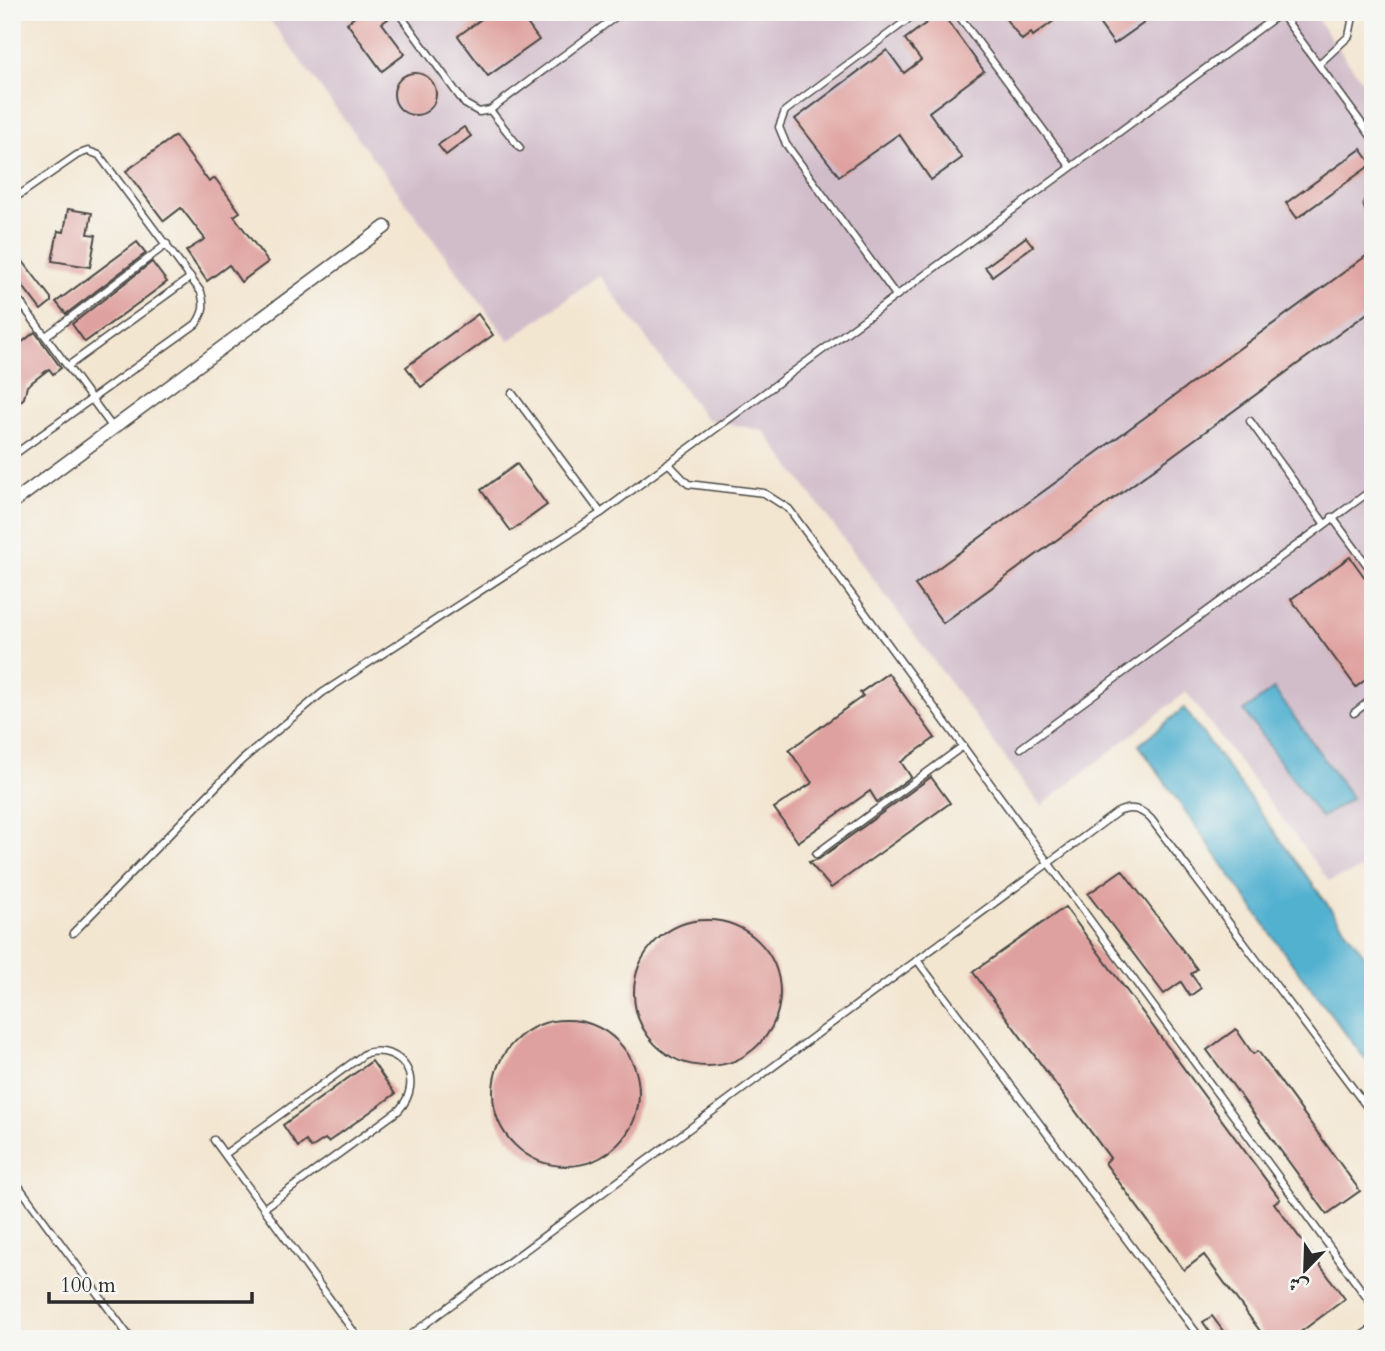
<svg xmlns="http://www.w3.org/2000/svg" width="1385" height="1351" viewBox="0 0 1385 1351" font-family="Cardo,Amiri,serif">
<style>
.industrial{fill:#d1bdca}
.water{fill:#52b1d0;stroke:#3e6e7e;stroke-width:2}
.building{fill:#dfa19f}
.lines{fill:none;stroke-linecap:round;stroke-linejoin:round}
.lane-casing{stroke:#494744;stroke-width:9}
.street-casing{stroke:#494744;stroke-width:15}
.lane{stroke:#fff;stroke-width:6}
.street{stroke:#fff;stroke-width:12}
</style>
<rect width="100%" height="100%" fill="#f6f6f2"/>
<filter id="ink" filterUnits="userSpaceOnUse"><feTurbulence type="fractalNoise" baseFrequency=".0143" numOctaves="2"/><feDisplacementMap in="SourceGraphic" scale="14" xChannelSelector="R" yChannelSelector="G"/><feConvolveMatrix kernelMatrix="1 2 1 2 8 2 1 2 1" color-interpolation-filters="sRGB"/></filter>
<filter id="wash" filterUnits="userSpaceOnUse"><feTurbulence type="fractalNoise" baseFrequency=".00686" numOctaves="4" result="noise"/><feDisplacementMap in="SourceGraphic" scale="28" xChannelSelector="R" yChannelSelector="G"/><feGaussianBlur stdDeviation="1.57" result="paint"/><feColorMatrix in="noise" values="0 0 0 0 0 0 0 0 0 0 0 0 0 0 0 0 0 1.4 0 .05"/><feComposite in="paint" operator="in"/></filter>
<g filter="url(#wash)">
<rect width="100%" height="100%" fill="#f3e6d1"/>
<!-- industrial -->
<polygon class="industrial" points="264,12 1312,12 1373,96 1373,865 1329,881 1186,692 1041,806 764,431 706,419 599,275 509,341"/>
<!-- water -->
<g class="water">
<polygon points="1274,689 1352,798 1321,818 1244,711"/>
<polygon points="1184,708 1373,967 1373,1069 1288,958 1139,745"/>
</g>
<g id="blocks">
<!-- building -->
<g class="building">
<polygon points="361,12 383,12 388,19 382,23 405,54 382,71 347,23"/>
<polygon points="491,12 519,12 539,40 488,76 458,36"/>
<polygon points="941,12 984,71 929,112 962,158 931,180 899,134 839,176 795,119 887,50 904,73 921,60 905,39"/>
<polygon points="1013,12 1066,12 1033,36 1031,33 1022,40 1005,18"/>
<polygon points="1091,12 1136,12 1144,23 1114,44"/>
<circle cx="415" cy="94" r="21"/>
<polygon points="464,127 471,136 446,155 438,145"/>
<polygon points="175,136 209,182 215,178 240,212 234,216 268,262 241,282 229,265 207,281 186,251 205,239 181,208 164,221 126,171"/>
<polygon points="1361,149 1372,164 1297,218 1286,203"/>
<polygon points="68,209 92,213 88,234 96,235 90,267 52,261 58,231 64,232"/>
<polygon points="1026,237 1033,246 992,276 985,267"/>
<polygon points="137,242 146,253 66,314 56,302"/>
<polygon points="12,247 51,298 51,302 41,310 12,272"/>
<polygon points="1373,251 1373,309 943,623 915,585"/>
<polygon points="152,262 167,282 85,342 72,324"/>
<polygon points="478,314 493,335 421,387 406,367"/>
<polygon points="12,330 21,343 35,332 61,368 53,374 49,369 27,386 24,398 12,410"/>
<polygon points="517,464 547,505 511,531 481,490"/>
<polygon points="1350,557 1373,589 1373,674 1356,687 1291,599"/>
<polygon points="888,673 935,738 901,762 911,777 877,802 870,791 798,842 774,808 812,783 789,750 863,696 860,693"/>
<polygon points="931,777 950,803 831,888 809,862 819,859"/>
<polygon points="1122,870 1197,969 1191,974 1201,988 1190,996 1181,982 1164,994 1088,894"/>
<polygon points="1065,907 1280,1199 1274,1203 1345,1299 1291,1339 1266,1339 1204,1255 1184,1270 1105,1163 1110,1158 973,972"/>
<circle cx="707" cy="993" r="73"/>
<circle cx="566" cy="1093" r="73"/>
<polygon points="1236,1029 1253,1054 1258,1051 1360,1191 1327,1214 1207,1050"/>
<polygon points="372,1061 395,1094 328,1142 325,1139 311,1148 306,1141 298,1147 283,1125"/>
<polygon points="1212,1316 1229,1339 1215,1339 1203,1322"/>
</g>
</g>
</g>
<g filter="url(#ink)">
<use href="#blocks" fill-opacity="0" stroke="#494744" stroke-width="2"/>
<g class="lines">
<defs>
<g id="lane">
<polyline points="398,12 465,104 479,112 490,110 622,12"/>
<polyline points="956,12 1070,166"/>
<polyline points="1280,12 1373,139"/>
<polyline points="1319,64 1349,36 1354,12"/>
<polyline points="490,110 520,148"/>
<polyline points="1373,184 1367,205 1373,221"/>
<path d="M12 200 77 155 88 151 99 155 201 292C205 305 204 312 196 324L12 456"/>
<polyline points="12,291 113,428"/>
<polyline points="895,294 786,144 779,127 785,111 918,12"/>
<polyline points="12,311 22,304"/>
<polyline points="46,336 167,244"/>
<polyline points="68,366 191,277"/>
<polyline points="512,393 601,513"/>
<polyline points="1250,421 1324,523"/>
<polyline points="668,463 688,484 764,493 789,509 1373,1306"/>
<polyline points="1332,517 1373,573"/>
<polyline points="1354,713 1373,698"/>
<polyline points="1021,748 1373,489"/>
<polyline points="816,854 963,746"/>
<polyline points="73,933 242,760 322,693 601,513 1281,13"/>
<polyline points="917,960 1201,1339"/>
<polyline points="214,1140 359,1339"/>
<path d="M225 1154 366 1053C403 1044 425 1081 399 1110L264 1208"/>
<polyline points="12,1177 131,1339"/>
<path d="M405 1339 1116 813C1129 806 1141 808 1151 819L1373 1115"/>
<polyline points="1357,1339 1373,1328"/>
</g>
<polyline id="street" points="12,503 385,227"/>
</defs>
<!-- lane casing -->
<use href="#lane" class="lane-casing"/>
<!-- street casing -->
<use href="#street" class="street-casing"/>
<!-- lane -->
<use href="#lane" class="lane"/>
<!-- street -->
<use href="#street" class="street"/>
</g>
</g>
<!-- margin -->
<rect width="1385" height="1351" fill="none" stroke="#f6f6f2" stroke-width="42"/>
<!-- north arrow -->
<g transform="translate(1305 1270) rotate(203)" stroke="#f6f6f2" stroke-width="5" paint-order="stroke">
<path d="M0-5L12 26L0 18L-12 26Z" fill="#2b2b2b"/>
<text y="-10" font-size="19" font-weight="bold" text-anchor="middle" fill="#2b2b2b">ش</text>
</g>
<!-- scale -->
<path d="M49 1292v10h203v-10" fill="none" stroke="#2b2b2b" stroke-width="3.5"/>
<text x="60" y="1292" font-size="21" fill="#2b2b2b" stroke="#f6f6f2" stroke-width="5" paint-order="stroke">100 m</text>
</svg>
